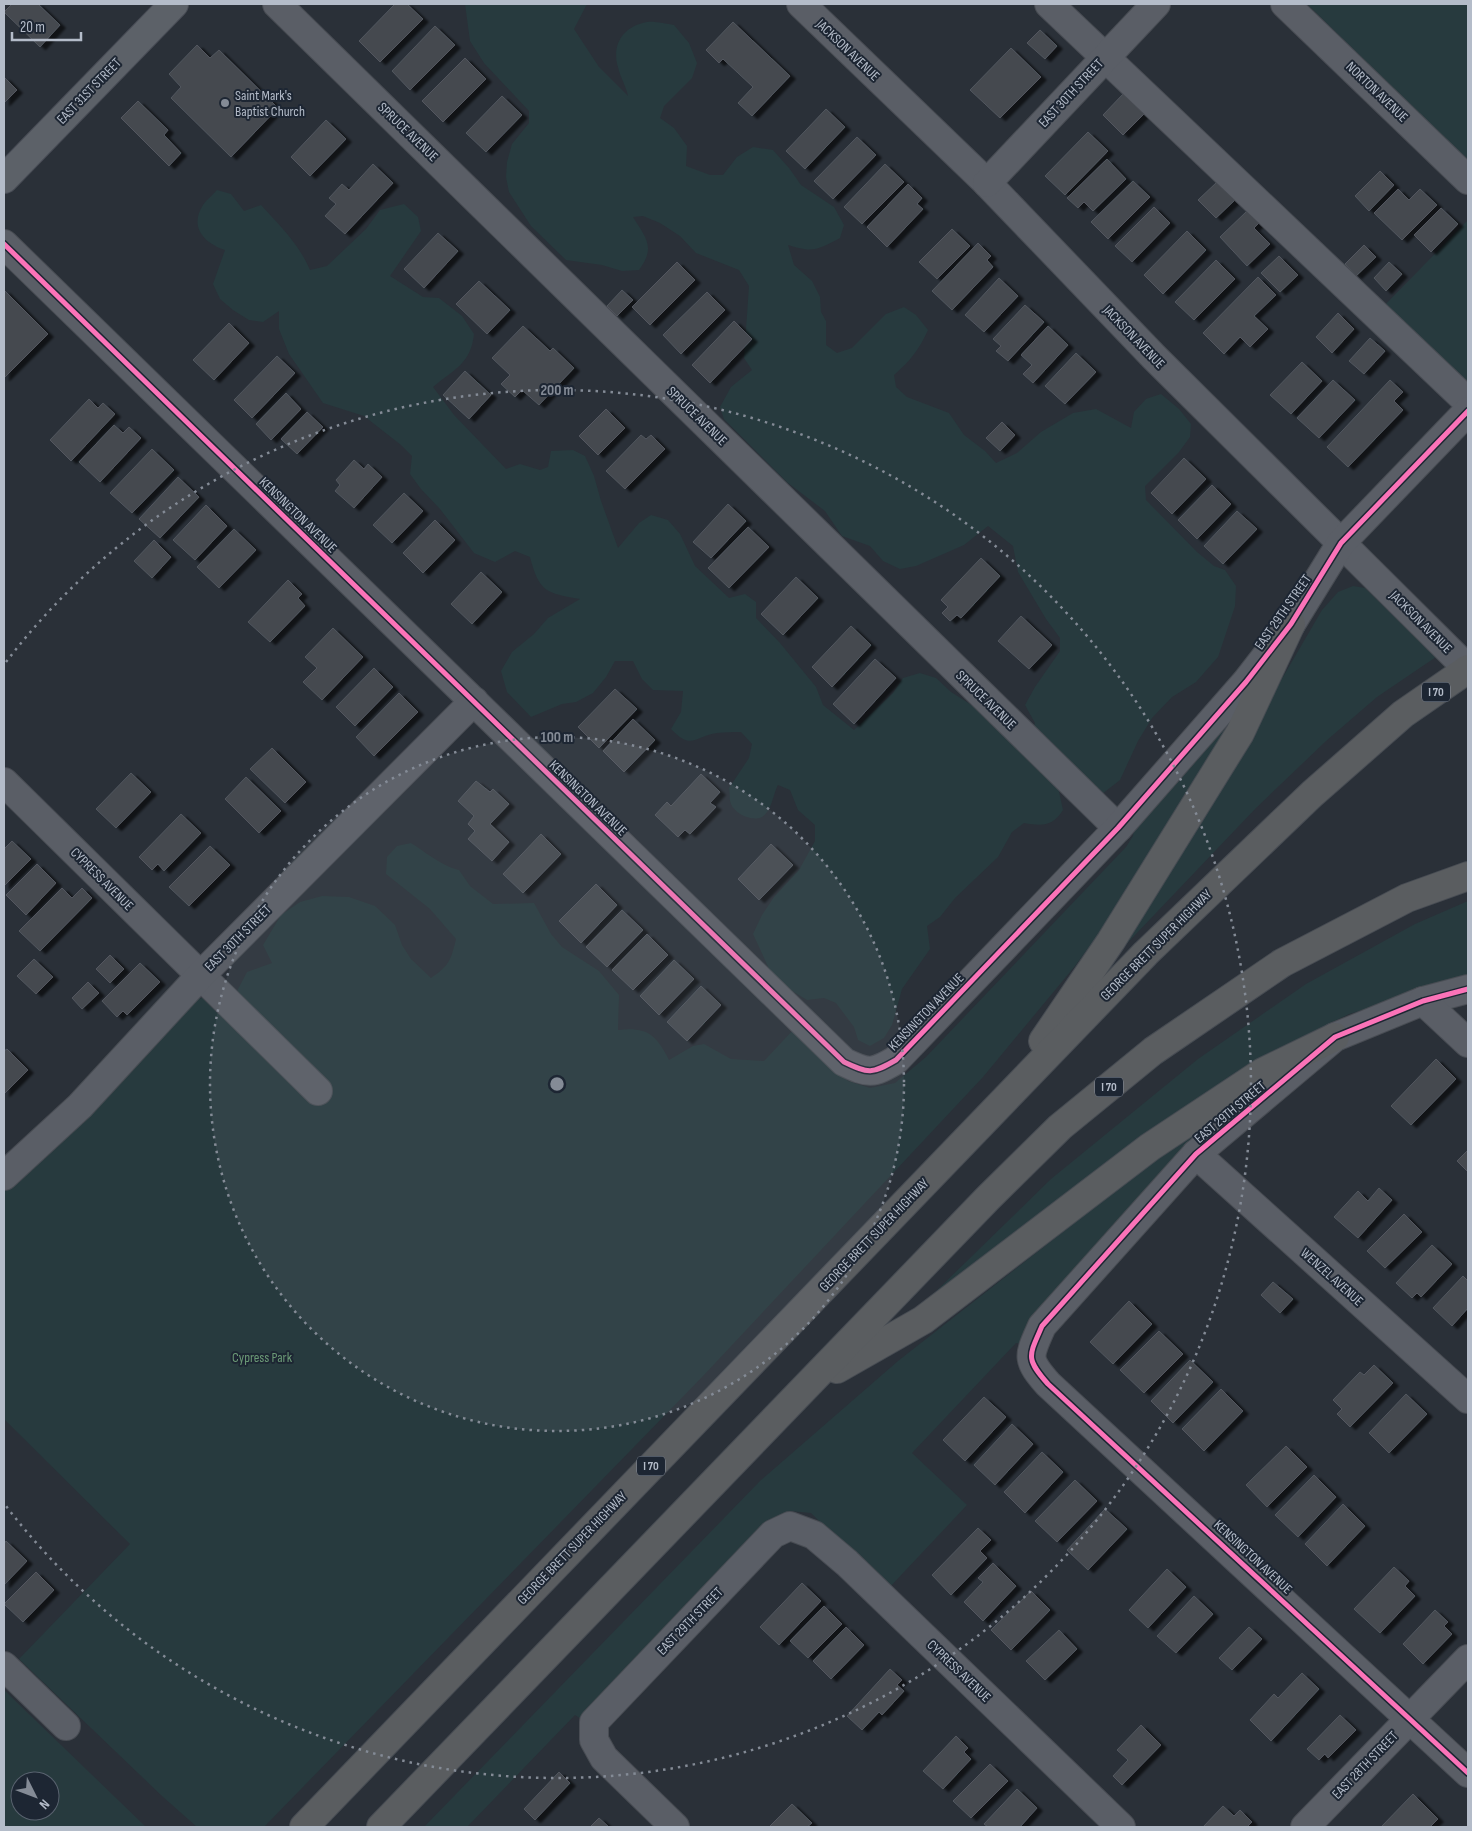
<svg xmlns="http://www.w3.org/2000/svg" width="1472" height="1831" viewBox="0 0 1472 1831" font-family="'Sofia Sans Condensed',sans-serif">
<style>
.green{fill:#273a3e;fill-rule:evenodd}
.building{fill:#444950;stroke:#52575f;filter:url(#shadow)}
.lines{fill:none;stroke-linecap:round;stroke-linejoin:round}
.minor-casing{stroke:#484c53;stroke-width:30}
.major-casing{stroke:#484c55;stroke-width:30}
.highway-casing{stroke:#474c53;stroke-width:30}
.minor{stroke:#5a5e66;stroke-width:28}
.major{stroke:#5c6168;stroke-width:28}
.highway{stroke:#5a5d60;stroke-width:28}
.cycleway-casing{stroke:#1d2633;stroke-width:8}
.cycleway{stroke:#fb73b8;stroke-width:5}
.ring{fill:none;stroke:#848b96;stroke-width:2.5;stroke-dasharray:2.5 5}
.poi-dot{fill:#848b96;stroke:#1d2633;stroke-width:2}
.labels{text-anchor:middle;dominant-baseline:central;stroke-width:4;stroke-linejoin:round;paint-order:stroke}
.shield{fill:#1d2633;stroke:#878f9c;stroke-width:1}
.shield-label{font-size:12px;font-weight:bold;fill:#b4bcc9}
.street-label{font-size:14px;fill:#b4bcc9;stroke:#1d2633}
.poi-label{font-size:14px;fill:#b4bcc9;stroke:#1d2633;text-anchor:start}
.park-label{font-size:14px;fill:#6b9a76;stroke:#1d2633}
.centre{fill:#848b96;stroke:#1d2633;stroke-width:2.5}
.ring-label{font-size:15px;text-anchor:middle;font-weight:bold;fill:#848b96;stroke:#1d2633;stroke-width:4;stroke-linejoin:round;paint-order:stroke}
</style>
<defs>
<filter id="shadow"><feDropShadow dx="5.5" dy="3" stdDeviation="1" flood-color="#0009"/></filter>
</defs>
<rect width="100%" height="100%" fill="#2a3038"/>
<!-- green -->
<g class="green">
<path d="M465 4H587L574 29 599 67 628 96C626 86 620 77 618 67 611 44 624 26 647 22 655 21 666 24 674 25L689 43 697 63 692 78 664 106 660 118 674 128 687 146 686 166 710 175H723L737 157 753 147 773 150 789 168 801 185 834 207 844 225 840 238C817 250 813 253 788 245L794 265 812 281 820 297 821 312 826 321V345L837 353 852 348 886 314 904 307 916 315 928 330C919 350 910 361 894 375L896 387 907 397 949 413 964 435 985 451 996 463 1017 453 1041 432 1073 413 1096 409 1131 428 1134 412 1146 399 1161 394 1179 409 1191 424 1190 437 1179 452 1145 486 1146 500 1197 552 1214 566 1225 570 1236 586 1235 606 1218 657 1196 682 1172 697 1152 718 1138 741 1120 780 1102 794 1056 778 1063 810C1052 827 1042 826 1024 823L1012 832 998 857 955 898 940 917 927 926 930 949 902 989 892 1025 884 1038 870 1046 858 1040 854 1027 836 1003 824 998 807 1000 784 986 771 973 753 934 762 915 774 897 799 870 815 841V825L798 810 790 790 778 785C773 794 772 811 762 817 752 822 735 814 731 804 729 799 730 793 729 788L749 758 752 744 741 732C733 732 725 732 717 733 695 736 692 751 671 729L681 712 683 691 653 690 642 679 633 661H615L606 677 593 693 576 702 562 704 531 717 507 692 501 671 512 652 534 634 548 618 580 599C546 593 539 592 530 557L515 551 495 562 474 553 440 509 421 489 410 474 412 456 401 445 364 416 323 403 289 354 279 329V311L263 322 249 320 233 310 220 299 213 284 225 250C204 243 189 227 203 205 207 199 213 195 217 190L231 194 244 211 261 205C280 226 299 244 310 270L327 266 366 229 380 210 404 204 418 217 421 231 390 276 423 297 439 298 462 316 474 334C471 364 453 370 433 387L454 415 506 469 520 464 540 470 548 467 551 451 573 450 585 456 594 476 601 501 618 548 639 523 651 515 668 520 680 534 695 566 729 598 745 594 756 602V618L780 643 816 687 823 705 854 730 893 693 903 678 920 673 936 678 951 692 992 718 1026 749 1035 723 1025 705 1035 687 1060 651V638L1046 619 1018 572 1013 546 988 526 964 545 916 566 900 569 883 561 870 546 842 536 825 511 788 483 724 419 720 407 731 387 752 370 744 358 749 286 739 270 696 253 680 236 660 223 643 216 633 217C646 238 656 247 639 270L622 271 602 265 566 260 531 226 509 192 506 177 507 162 512 144 529 123V111L484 63 470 41Z"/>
<polygon points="1307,4 1468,4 1468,161"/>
<polygon points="1468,220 1468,385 1381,309"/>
<polygon points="1353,586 1365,588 1436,657 1377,697 1326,741 1256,808 1095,977 1185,845 1322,610 1338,592"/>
<path d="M1245 695 1234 723 1138 880 1075 966 983 1077 704 1375 264 1827H197L162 1796 19 1659 130 1544 4 1419V1189L96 1100 195 999 210 997 264 1029 237 991 247 972 272 963 263 945 281 915 300 902 322 896 349 897 375 906 395 925 402 945 411 959 431 978C449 966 451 960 456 939L430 909 386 874 387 857 397 846 411 843C425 852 444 867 459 870L470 886 493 904 534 903 551 934 562 947 599 971 619 995 618 1030C647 1027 656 1034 669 1060L693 1046 704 1044 731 1059 764 1061 794 1029 848 1081 870 1088 895 1083 926 1057 1126 847 1133 836 1134 823Z"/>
<polygon points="1468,901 1468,979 1349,1014 1259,1058 1135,1146 927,1300 1051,1179 1198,1059 1306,984 1415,924"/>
<polygon points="1287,1068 1202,1133 1029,1322 1024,1332 1023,1344 1016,1343 912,1453 967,1505 888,1589 811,1513 790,1511 772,1521 583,1720 575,1715 467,1827 424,1827 761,1480 898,1361 1129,1180 1225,1107"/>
<path d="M4 1690 146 1827H4ZM20 1781H50V1811H20Z"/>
</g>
<!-- building -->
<g class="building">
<polygon points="12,4 38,4 60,25 40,47 4,12"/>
<polygon points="395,4 407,4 423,19 380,62 359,41"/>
<polygon points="733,22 790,76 752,116 738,103 753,87 723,59 719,63 706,50"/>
<polygon points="435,26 455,45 410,90 392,71"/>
<polygon points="1040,30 1057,46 1045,59 1027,43"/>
<polygon points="197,45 210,58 219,50 278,108 231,157 171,98 181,87 169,74"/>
<polygon points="1011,48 1041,77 1000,118 970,90"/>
<polygon points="465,58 486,79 443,122 422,101"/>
<polygon points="4,77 17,90 4,103"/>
<polygon points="1124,93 1145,113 1123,135 1103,115"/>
<polygon points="502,96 522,115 486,152 466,133"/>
<polygon points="138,101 168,130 164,135 181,153 169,166 121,118"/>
<polygon points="826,109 845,127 805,169 786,151"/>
<polygon points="326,120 346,139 310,176 291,157"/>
<polygon points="1088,132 1108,151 1065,195 1045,176"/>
<polygon points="857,137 876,155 833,199 814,181"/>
<polygon points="1107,159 1126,179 1093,211 1084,202 1078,208 1067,198"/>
<polygon points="373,164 393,183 345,234 325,216 336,204 329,198 342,184 349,190"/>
<polygon points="885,164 904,182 862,224 844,207"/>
<polygon points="1380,171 1394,185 1369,211 1355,196"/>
<polygon points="1133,181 1150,197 1108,239 1091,222"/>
<polygon points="1217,182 1235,200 1216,218 1198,200"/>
<polygon points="908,184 922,198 917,204 923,209 887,247 867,227"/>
<polygon points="1398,189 1409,200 1420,189 1437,205 1402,240 1374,213"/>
<polygon points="1154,207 1170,223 1132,262 1115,246"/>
<polygon points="1441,208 1458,224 1431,252 1414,235"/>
<polygon points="1247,211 1259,223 1254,228 1270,244 1247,266 1220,237"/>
<polygon points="952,229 970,246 937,279 919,262"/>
<polygon points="1187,231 1206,250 1163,294 1144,275"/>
<polygon points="438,233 458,251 424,288 404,269"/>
<polygon points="978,243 991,256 987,260 993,267 952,310 932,291"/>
<polygon points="1364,245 1376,257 1356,276 1345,264"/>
<polygon points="1279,256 1298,275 1280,292 1261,273"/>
<polygon points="1216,260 1235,279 1194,320 1175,302"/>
<polygon points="677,262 695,280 650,325 632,307"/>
<polygon points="1389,262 1402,274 1386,291 1374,278"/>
<polygon points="1258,277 1276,295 1254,316 1268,329 1250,347 1240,337 1224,354 1203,333"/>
<polygon points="999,278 1018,296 984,332 965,315"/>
<polygon points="479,281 510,310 487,334 456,304"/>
<polygon points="4,290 48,334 4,378"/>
<polygon points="622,290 633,300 617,316 607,306"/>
<polygon points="707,292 725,310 681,354 663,335"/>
<polygon points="1025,305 1044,322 1008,361 996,351 1001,346 993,339"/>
<polygon points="1338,313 1354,329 1332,353 1316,337"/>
<polygon points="734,321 752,339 710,383 692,365"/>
<polygon points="229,323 249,343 214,380 193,360"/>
<polygon points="523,326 550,351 553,348 574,368 539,405 522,390 515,397 501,384 510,375 492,358"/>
<polygon points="1048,326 1068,345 1033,383 1023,374 1032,365 1021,355"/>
<polygon points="1370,338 1385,351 1364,374 1349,361"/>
<polygon points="1076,353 1096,372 1065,404 1045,386"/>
<polygon points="277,356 295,373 252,418 234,400"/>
<polygon points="1302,362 1322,381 1291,414 1270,395"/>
<polygon points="465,371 491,395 469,419 443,395"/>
<polygon points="1333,380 1355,400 1319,438 1297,418"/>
<polygon points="1390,380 1403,392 1394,401 1403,410 1348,467 1327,447"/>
<polygon points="286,393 301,409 271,440 256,424"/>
<polygon points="89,399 98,408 103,403 115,414 71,461 50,440"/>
<polygon points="606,409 625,428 598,455 579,436"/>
<polygon points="307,412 323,427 297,454 281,439"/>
<polygon points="1002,422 1015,435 1000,451 986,438"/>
<polygon points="114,425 123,433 129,427 141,438 100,482 79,462"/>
<polygon points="641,435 646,439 651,435 665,449 625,489 606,471"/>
<polygon points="152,449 174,470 132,513 110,493"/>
<polygon points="1184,458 1206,479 1172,514 1151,493"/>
<polygon points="354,460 364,469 368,464 382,477 354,508 335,491 340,485 336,480"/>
<polygon points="178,477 199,497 160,538 139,519"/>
<polygon points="1212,485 1231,504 1197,539 1178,520"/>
<polygon points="404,493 423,511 392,543 373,525"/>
<polygon points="728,504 746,521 711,558 693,542"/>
<polygon points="206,505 227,526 195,560 173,540"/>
<polygon points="1237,511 1257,529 1223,564 1204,546"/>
<polygon points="435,520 455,540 423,573 403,553"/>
<polygon points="748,527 769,547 729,588 708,568"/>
<polygon points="234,529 256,550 219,588 197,567"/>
<polygon points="154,540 171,557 152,578 134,561"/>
<polygon points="981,558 1000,576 961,618 957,615 950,621 942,613 948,607 941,600"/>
<polygon points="481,572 502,592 472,624 451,604"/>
<polygon points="796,577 818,598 783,635 761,614"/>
<polygon points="288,580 302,594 298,598 305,606 270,642 248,622"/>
<polygon points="1021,616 1052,645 1029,669 998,641"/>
<polygon points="851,626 871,645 832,687 812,667"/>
<polygon points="333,628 363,657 322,700 303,682 317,668 305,657"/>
<polygon points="875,659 896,678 854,724 833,704"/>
<polygon points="374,668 393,687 355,726 336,707"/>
<polygon points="615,689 637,709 599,748 578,727"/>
<polygon points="399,693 418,712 374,756 356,737"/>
<polygon points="633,719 655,740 624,772 603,751"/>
<polygon points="272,748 306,782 285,803 250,769"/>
<polygon points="131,773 151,792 116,828 96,809"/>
<polygon points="701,774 720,792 710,803 716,807 690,834 685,830 678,837 655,815 667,802 671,806"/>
<polygon points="246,777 281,811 259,833 225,799"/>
<polygon points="476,781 490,792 493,789 509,804 490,824 509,842 492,861 468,839 475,831 468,824 474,816 458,801"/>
<polygon points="181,814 201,833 164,871 158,864 152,870 139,857"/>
<polygon points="541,834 561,854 523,893 503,874"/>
<polygon points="12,841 31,859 4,886 4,849"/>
<polygon points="771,844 793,865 759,900 738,879"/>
<polygon points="210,846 230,865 189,906 169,887"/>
<polygon points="37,864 56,883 26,915 6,895"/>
<polygon points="596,884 617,905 581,943 559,921"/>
<polygon points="62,888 72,898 82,888 92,898 40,951 19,931"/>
<polygon points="622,910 643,930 607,967 586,947"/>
<polygon points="647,934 668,955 633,990 612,970"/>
<polygon points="110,955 124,969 110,983 96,969"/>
<polygon points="34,959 53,977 36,994 17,976"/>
<polygon points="674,960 694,979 659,1015 640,996"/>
<polygon points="140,963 160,982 127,1015 123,1011 117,1017 102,1001"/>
<polygon points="88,982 99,993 82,1009 72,998"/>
<polygon points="701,986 721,1005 687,1041 667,1022"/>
<polygon points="7,1049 28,1070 4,1094 4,1051"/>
<polygon points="1436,1059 1456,1079 1411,1125 1391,1106"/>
<polygon points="1468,1150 1468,1172 1457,1161"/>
<polygon points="1379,1188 1392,1200 1358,1238 1334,1217 1358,1191 1368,1201"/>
<polygon points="1404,1214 1422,1232 1385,1268 1367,1251"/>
<polygon points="1432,1245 1452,1264 1421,1297 1417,1293 1412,1298 1396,1283"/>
<polygon points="1463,1276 1468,1281 1468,1308 1452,1326 1433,1308"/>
<polygon points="1273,1282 1293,1299 1280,1313 1261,1295"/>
<polygon points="1129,1301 1152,1324 1113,1364 1090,1342"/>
<polygon points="1159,1331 1183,1354 1144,1393 1120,1370"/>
<polygon points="1190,1360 1213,1382 1173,1423 1151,1401"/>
<polygon points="1374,1365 1393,1383 1350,1427 1337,1414 1342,1409 1333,1400 1360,1372 1364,1375"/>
<polygon points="1221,1389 1243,1411 1204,1451 1182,1429"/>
<polygon points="1406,1394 1427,1414 1389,1453 1369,1433"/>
<polygon points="984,1397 1006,1417 965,1461 943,1440"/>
<polygon points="1012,1424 1033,1444 995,1485 974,1465"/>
<polygon points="1286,1446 1307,1467 1267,1507 1246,1485"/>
<polygon points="1042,1452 1063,1472 1025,1513 1004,1492"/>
<polygon points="1314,1475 1336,1497 1298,1537 1275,1515"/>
<polygon points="1075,1480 1097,1501 1057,1542 1035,1521"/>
<polygon points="1343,1504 1365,1526 1327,1566 1305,1544"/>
<polygon points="1105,1509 1127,1529 1088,1570 1067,1550"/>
<polygon points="978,1528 991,1540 980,1551 987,1558 951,1595 932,1575"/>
<polygon points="6,1541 27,1561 4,1585 4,1544"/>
<polygon points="993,1563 1016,1586 983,1621 964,1602 983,1582 978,1578"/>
<polygon points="1394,1567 1409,1581 1405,1586 1415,1596 1380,1633 1354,1609"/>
<polygon points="1167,1569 1186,1587 1148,1628 1129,1610"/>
<polygon points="36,1572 54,1590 23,1622 4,1604"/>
<polygon points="802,1583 821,1601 779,1645 760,1627"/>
<polygon points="1031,1591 1050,1610 1011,1650 991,1630"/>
<polygon points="1194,1596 1213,1614 1176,1653 1157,1636"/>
<polygon points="824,1606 842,1624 808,1658 790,1641"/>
<polygon points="1435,1610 1448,1622 1444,1626 1452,1634 1423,1664 1403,1644"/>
<polygon points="846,1627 864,1645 831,1679 813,1661"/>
<polygon points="1249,1627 1262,1639 1232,1670 1219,1658"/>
<polygon points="1059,1630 1077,1649 1045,1680 1026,1661"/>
<polygon points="890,1669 902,1680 897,1685 904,1691 882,1715 879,1712 862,1730 847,1716"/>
<polygon points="1302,1673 1319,1689 1271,1741 1250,1720 1274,1694 1278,1698"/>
<polygon points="1340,1715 1356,1730 1328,1758 1325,1754 1319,1760 1307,1749"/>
<polygon points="1141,1725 1161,1745 1122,1785 1113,1776 1128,1760 1117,1750"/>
<polygon points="956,1736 968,1748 964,1752 971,1759 943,1789 923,1771"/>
<polygon points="990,1764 1008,1781 971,1818 953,1801"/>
<polygon points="559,1772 570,1783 535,1820 524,1809"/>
<polygon points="1017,1789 1037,1808 1020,1827 988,1827 984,1824"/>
<polygon points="1413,1794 1438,1819 1430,1827 1381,1827"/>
<polygon points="792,1804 812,1823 807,1827 769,1827"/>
<polygon points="1223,1806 1234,1816 1240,1810 1252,1822 1247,1827 1203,1827"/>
<polygon points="599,1818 609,1827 590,1827"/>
</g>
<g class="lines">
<defs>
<g id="minor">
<polyline points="277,4 1118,828"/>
<polyline points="801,4 987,183 1154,357 1468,669"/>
<polyline points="1049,4 1468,402"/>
<polyline points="1285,4 1468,180"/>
<polyline points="987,183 1156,4"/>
<path d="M4 244 844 1062C869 1074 872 1074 896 1060L1118 828 1246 682 1291 624 1341 543 1468 411"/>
<polyline points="4,782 318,1091"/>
<path d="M1468 989 1423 1001 1335 1037 1196 1154 1042 1326C1029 1356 1025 1358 1048 1384L1468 1773"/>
<polyline points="1423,1001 1468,1043"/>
<polyline points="1196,1154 1468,1399"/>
<polyline points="4,1176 80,1106 200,976 474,701"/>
<polyline points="4,1666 66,1726"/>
<polyline points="675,1827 604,1758 594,1740 594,1722 773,1534 790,1526 814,1535 847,1563 1121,1827"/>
<polyline points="1305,1827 1468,1659"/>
</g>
<polyline id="major" points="4,179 174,4"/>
<g id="highway">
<polyline points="1043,1041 1111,941 1240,733 1291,624"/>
<polyline points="837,1369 923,1320 1150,1147 1263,1072 1335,1037"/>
<polyline points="304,1827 1146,953 1312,794 1403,714 1468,669"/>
<polyline points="381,1827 988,1198 1060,1127 1153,1051 1282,963 1407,898 1468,876"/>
</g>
</defs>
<!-- minor casing -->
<use href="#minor" class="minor-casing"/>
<!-- major casing -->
<use href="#major" class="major-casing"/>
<!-- highway casing -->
<use href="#highway" class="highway-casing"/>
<!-- minor -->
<use href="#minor" class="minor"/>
<!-- major -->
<use href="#major" class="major"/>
<!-- highway -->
<use href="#highway" class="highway"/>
<defs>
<g id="cycleway">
<path d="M4 244 844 1062C869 1074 872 1074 896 1060L1118 828 1246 682 1291 624 1341 543 1468 411"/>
<path d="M1468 989 1423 1001 1335 1037 1196 1154 1042 1326C1029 1356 1025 1358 1048 1384L1468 1773"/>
</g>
</defs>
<!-- cycleway casing -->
<use href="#cycleway" class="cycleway-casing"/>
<!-- cycleway -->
<use href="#cycleway" class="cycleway"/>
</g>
<!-- distance rings -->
<circle cx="557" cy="1084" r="347" fill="#848b96" fill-opacity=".12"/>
<g class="ring">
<circle cx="557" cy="1084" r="347"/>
<path d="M6 662A694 694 0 1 1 6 1506"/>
</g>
<!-- markers -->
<circle class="poi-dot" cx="225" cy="103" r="5"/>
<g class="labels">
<!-- shield labels -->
<g class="shield">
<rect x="1422" y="682.5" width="28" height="19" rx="4"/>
<rect x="1095" y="1077.5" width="28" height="19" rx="4"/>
<rect x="637" y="1456.5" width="28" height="19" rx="4"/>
</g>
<g class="shield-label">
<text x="1436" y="692">I 70</text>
<text x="1109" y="1087">I 70</text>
<text x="651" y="1466">I 70</text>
</g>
<!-- street labels -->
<g class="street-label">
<text transform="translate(848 50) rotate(44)">JACKSON AVENUE</text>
<text transform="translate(89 91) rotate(-46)">EAST 31ST STREET</text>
<text transform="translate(1377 92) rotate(44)">NORTON AVENUE</text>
<text transform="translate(1071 93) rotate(-47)">EAST 30TH STREET</text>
<text transform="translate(408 132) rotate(44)">SPRUCE AVENUE</text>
<text transform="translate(1134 337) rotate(46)">JACKSON AVENUE</text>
<text transform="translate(697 416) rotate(44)">SPRUCE AVENUE</text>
<text transform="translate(298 515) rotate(44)">KENSINGTON AVENUE</text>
<text transform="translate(1283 612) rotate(-55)">EAST 29TH STREET</text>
<text transform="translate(1421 622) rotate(45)">JACKSON AVENUE</text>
<text transform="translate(986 700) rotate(44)">SPRUCE AVENUE</text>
<text transform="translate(588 798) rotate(44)">KENSINGTON AVENUE</text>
<text transform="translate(102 879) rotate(45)">CYPRESS AVENUE</text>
<text transform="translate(238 938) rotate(-45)">EAST 30TH STREET</text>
<text transform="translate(1156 945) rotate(-45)">GEORGE BRETT SUPER HIGHWAY</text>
<text transform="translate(926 1012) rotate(-46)">KENSINGTON AVENUE</text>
<text transform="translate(1230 1112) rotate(-40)">EAST 29TH STREET</text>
<text transform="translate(874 1235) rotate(-46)">GEORGE BRETT SUPER HIGHWAY</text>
<text transform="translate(1332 1277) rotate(42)">WENZEL AVENUE</text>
<text transform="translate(572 1548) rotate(-46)">GEORGE BRETT SUPER HIGHWAY</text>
<text transform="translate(1253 1557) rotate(43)">KENSINGTON AVENUE</text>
<text transform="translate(690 1621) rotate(-46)">EAST 29TH STREET</text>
<text transform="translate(959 1671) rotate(44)">CYPRESS AVENUE</text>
<text transform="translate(1365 1765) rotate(-46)">EAST 28TH STREET</text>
</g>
<!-- poi labels -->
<g class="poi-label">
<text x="235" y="95">Saint Mark's<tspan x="235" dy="16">Baptist Church</tspan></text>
</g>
<!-- park labels -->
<g class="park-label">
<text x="262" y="1357">Cypress Park</text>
</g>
</g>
<circle cx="557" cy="1084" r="8" class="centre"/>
<g class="ring-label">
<text x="557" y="395">200 m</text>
<text x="557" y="742">100 m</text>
</g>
<!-- border -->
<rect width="1472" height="1831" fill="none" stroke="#b4bcc9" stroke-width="10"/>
<!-- north arrow -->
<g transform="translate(35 1796) rotate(132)"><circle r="24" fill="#1d2633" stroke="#59626f"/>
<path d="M0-4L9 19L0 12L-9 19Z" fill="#848b96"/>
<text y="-8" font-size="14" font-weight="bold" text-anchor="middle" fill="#b4bcc9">N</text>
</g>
<!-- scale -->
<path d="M12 32v8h69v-8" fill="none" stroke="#b4bcc9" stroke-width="2.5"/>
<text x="20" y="32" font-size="15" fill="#b4bcc9" stroke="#1d2633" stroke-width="4" paint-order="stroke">20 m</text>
</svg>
